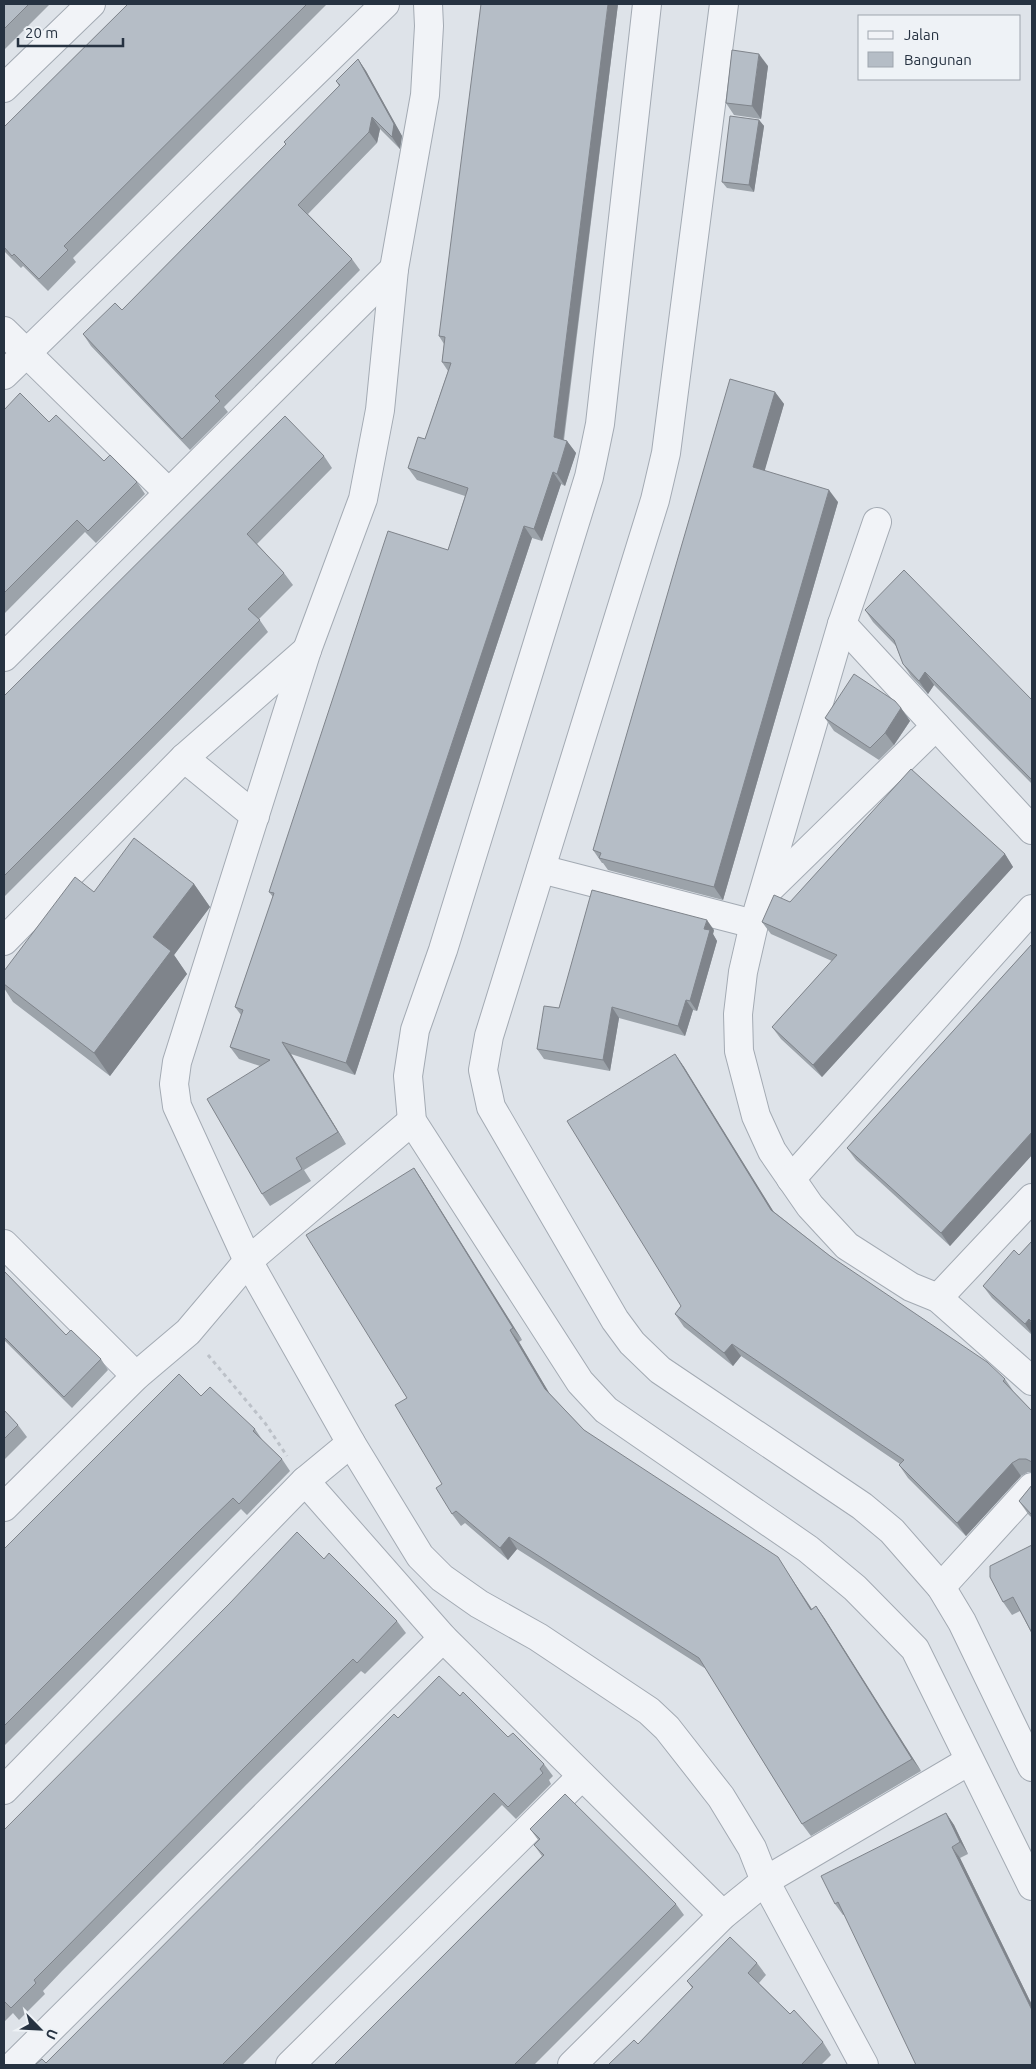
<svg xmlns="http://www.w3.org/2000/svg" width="1036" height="2069" viewBox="0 0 1036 2069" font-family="Ubuntu,sans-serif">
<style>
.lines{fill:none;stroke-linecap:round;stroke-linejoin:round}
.minor-casing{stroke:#a3aab3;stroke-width:30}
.tertiary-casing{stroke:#a3aab3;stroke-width:30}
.path{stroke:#bcc1c8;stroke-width:3;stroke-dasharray:4 4;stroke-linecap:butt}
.minor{stroke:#f1f3f7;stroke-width:28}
.tertiary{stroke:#f1f3f7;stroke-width:28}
.wall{fill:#9ca3aa}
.shaded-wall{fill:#7f848b}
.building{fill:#b5bdc6;stroke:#7f848b}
</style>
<rect width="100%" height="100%" fill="#dee3e9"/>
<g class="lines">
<defs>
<g id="minor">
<polyline points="428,4 429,26 425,95 394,269 380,410 363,499 307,650 177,1062 174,1084 177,1106 248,1261 351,1443 420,1556 442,1578 479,1604 538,1637 649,1711 667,1728 721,1797 752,1848 765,1881 864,2065"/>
<polyline points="647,4 600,424 589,477 443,950 415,1030 408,1076 412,1121 580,1382 606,1410 808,1549 855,1588 915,1649 1032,1886"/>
<polyline points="4,88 91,4"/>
<polyline points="4,331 168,492"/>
<polyline points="4,375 385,4"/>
<polyline points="877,522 842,624 754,924 743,972 738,1014 739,1051 756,1116 772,1151 810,1206 847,1246 911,1287 938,1298 1032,1381"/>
<polyline points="842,624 1032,830"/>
<polyline points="4,657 394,269"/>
<polyline points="184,758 255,816"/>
<polyline points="541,869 754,924"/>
<polyline points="765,893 936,726"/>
<polyline points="4,941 184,758 307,650"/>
<polyline points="791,1179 1032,909"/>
<polyline points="4,1244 136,1376"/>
<polyline points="938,1298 1032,1198"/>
<polyline points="305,1481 351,1443"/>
<polyline points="4,1507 136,1376 188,1332 248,1261 412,1121"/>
<polyline points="941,1587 1032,1487"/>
<polyline points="4,1790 305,1481 443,1638 723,1915"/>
<polyline points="14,2065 443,1638"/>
<polyline points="290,2065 582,1776"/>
<polyline points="572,2065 723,1915 765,1881 969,1761"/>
</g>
<polyline id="tertiary" points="724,4 666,453 655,500 489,1036 483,1070 491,1107 615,1320 632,1343 660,1370 862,1506 892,1531 941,1587 962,1622 1032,1767"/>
</defs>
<!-- minor casing -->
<use href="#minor" class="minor-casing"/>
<!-- tertiary casing -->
<use href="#tertiary" class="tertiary-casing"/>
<!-- path -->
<polyline class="path" points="208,1355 265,1423 287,1456"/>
<!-- minor -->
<use href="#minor" class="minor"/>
<!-- tertiary -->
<use href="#tertiary" class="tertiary"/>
</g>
<!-- wall -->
<g class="wall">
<polygon points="4,4 50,4 4,50"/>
<polygon points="128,4 327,4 73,258 76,262 48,291 23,266 21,268 4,251 4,127"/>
<polygon points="618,4 564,440 567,441 576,453 565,486 561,484 542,541 532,538 355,1075 291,1054 346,1144 304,1170 311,1181 270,1206 262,1194 260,1066 239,1059 230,1047 241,1015 235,1007 273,897 269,892 448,550 465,496 417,480 408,468 425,439 448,371 442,362 444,344 439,336"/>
<polygon points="358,59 366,71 402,136 400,149 380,129 377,143 308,214 352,259 360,270 224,407 228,412 190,450 91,346 83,334 122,310 286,144 339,86 336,81"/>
<polygon points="768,66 761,119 734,115 726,103"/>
<polygon points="759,120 764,126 754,192 727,188 722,182"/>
<polygon points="775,392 784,404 764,471 838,502 723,900 608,870 603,863 602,863 593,850"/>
<polygon points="4,410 49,422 104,461 137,482 145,494 96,543 85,532 4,614"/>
<polygon points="324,456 332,468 257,544 284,573 293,585 259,619 268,632 4,897 4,696"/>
<polygon points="865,610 1032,700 1032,784 934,685 928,694 911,676 903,664 896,646 873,622"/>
<polygon points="901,708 910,721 894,745 879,760 834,731 825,718"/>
<polygon points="1005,854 1013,867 822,1077 781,1039 772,1027 832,961 771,934 762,922 790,902"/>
<polygon points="194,884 210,907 174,955 187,974 110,1076 13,1002 4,988 4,971 94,892"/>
<polygon points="714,930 713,934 717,941 697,1011 693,1010 685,1036 619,1018 610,1071 544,1059 537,1049 559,1008"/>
<polygon points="1032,944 1032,1155 950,1246 856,1160 847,1148"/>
<polygon points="675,1054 684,1067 773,1211 830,1256 1005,1379 1014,1392 1032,1411 1032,1472 1028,1472 1021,1476 966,1536 908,1478 899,1465 900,1464 741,1356 733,1366 684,1327 675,1314 681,1306"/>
<polygon points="414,1168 422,1180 522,1340 519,1342 549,1393 584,1430 786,1570 812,1609 816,1606 825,1619 921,1771 811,1836 802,1824 706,1669 517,1549 508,1560 465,1523 461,1526 452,1514 442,1484 407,1398"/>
<polygon points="1032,1241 1032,1335 992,1298 983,1286 1019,1255"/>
<polygon points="4,1271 66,1335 101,1359 108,1370 72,1408 4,1340"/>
<polygon points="201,1396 255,1429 263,1441 282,1459 290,1471 247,1515 241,1509 4,1746 4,1549"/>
<polygon points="4,1410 18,1425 27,1437 4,1460"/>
<polygon points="1032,1485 1032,1518 1028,1514 1019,1501"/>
<polygon points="1032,1545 1032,1634 1020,1611 1012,1615 1003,1602"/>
<polygon points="324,1559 397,1621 406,1633 365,1674 361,1671 246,1785 62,1971 43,1991 45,1994 19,2020 13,2013 4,2022 4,1830"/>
<polygon points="460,1696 508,1737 544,1764 553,1776 549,1780 551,1784 516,1819 502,1805 242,2065 35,2065 46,2063 398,1718"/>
<polygon points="946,1813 954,1825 968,1854 960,1858 1032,2005 1032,2065 844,1915 843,1915 835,1904"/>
<polygon points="530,1829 676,1904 684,1915 534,2065 334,2065 542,1856 534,1845 539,1841"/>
<polygon points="757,1963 766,1975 759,1983 790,2014 823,2042 831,2055 821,2065 608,2065 638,2044 692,1988 687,1981"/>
</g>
<!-- shaded-wall -->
<g class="shaded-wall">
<polygon points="608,4 618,4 562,449 554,437"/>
<polygon points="759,54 768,66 761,119 752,106"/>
<polygon points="358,59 366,71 402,136 400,149 392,137"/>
<polygon points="372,117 380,129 377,143 369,132"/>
<polygon points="759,120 764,126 754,192 749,185"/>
<polygon points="775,392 784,404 762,480 753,467"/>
<polygon points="567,441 576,453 565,486 557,474"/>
<polygon points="553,472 561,484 542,541 534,529"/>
<polygon points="829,490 838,502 723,900 714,887"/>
<polygon points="524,526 532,538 355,1075 346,1063"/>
<polygon points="925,672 934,685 928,694 919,681"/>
<polygon points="901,708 910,721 894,745 885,733"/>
<polygon points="1005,854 1013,867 822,1077 813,1065"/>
<polygon points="194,884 210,907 174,955 187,974 110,1076 94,1053 153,937"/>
<polygon points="707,920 714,930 713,934 717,941 697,1011 690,1001 704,929"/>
<polygon points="686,1000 693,1010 685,1036 678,1026"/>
<polygon points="612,1007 619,1018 610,1071 603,1060"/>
<polygon points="282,1042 291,1054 346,1144 338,1132"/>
<polygon points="675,1054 684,1067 780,1222 771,1210"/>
<polygon points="1032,1132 1032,1155 950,1246 941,1233"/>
<polygon points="414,1168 422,1180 522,1340 513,1328"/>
<polygon points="1029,1319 1032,1324 1032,1334 1025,1324"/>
<polygon points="510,1330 519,1342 554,1401 545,1389"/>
<polygon points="732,1344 741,1356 733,1366 724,1353"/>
<polygon points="1012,1463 1021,1476 966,1536 957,1523"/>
<polygon points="509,1537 517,1549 508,1560 500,1548"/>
<polygon points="778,1557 786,1570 820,1622 811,1610"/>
<polygon points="816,1606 825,1619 921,1771 912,1759"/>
<polygon points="946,1813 954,1825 968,1854 960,1842"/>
<polygon points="952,1847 960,1858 1032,2005 1032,2010"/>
</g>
<!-- building -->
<g class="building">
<polygon points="4,4 29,4 4,29"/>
<polygon points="128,4 307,4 64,246 68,250 39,279 14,254 12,256 4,247 4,127"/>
<polygon points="481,4 608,4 554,437 567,441 557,474 553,472 534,529 524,526 346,1063 282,1042 338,1132 296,1158 302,1169 262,1194 207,1099 270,1060 230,1047 243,1010 235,1007 274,893 269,892 388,531 448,550 468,488 408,468 418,437 425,439 451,363 442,362 445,337 439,336"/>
<polygon points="732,50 759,54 752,106 726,103"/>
<polygon points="358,59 394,124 392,137 372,117 369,132 298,205 352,259 215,396 220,401 182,439 83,334 115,303 122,310 286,144 284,142 340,85 336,81"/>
<polygon points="730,116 759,120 749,185 722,182"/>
<polygon points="730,379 775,392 753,467 829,490 714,887 599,858 601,853 593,850"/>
<polygon points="20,393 49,422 56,415 104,461 110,455 137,482 88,531 77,520 4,593 4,410"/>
<polygon points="285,416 324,456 247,534 284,573 248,609 260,620 4,876 4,696"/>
<polygon points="904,570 1032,700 1032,780 925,672 919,681 903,664 894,640 865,610"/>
<polygon points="854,674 895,701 901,708 885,733 870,748 825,718"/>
<polygon points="911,769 1005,854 813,1065 772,1027 837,955 762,922 774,895 790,902"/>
<polygon points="134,838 194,884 153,937 171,951 94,1053 4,984 4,971 75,877 94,892"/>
<polygon points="592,890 707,920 704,929 710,930 690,1001 686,1000 678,1026 612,1007 603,1060 537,1049 544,1006 559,1008"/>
<polygon points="1032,944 1032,1132 941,1233 847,1148"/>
<polygon points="675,1054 771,1210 830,1256 987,1362 1005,1379 1003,1381 1032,1411 1032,1462 1026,1459 1019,1459 1012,1463 957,1523 899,1465 904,1460 732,1344 724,1353 675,1314 681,1306 567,1121"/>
<polygon points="414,1168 513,1328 510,1330 545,1389 584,1430 778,1557 811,1610 816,1606 912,1759 802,1824 699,1658 509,1537 500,1548 456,1511 452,1514 436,1488 442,1484 395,1405 407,1398 306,1235"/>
<polygon points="1032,1241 1032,1322 1029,1319 1025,1324 983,1286 1014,1250 1019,1255"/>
<polygon points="4,1271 66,1335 71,1330 101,1359 64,1397 4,1337"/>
<polygon points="179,1374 201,1396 210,1387 255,1429 253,1431 282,1459 239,1504 233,1498 198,1532 4,1726 4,1549"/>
<polygon points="4,1410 18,1425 4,1439"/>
<polygon points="1032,1485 1032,1515 1019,1501"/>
<polygon points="297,1532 324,1559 329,1553 397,1621 357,1663 353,1659 238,1774 54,1960 34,1980 36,1983 11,2008 4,2001 4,2002 4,1830 230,1603"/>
<polygon points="1032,1545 1032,1633 1013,1597 1003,1602 990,1577 990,1566"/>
<polygon points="439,1676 460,1696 463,1692 508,1737 513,1733 544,1764 540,1769 543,1773 508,1807 494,1793 222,2065 35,2065 42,2059 46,2063 394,1714 398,1718"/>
<polygon points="565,1794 676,1904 514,2065 334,2065 544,1855 534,1845 540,1839 530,1829"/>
<polygon points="946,1813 960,1842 952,1847 1032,2010 1032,2065 916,2065 838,1902 835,1904 821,1876"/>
<polygon points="730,1937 757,1963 748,1973 790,2014 794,2010 823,2042 801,2065 608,2065 634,2040 638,2044 693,1987 687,1981"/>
</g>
<!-- border -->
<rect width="1036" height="2069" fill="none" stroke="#263241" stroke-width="10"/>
<!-- legend -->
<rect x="858" y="15" width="162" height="65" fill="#eef2f6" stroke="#9ea5ae"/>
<rect x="868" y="31" width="25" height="8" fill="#f1f3f7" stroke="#9ea5ae"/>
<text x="904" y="40" font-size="15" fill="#263241">Jalan</text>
<rect x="868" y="52" width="25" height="15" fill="#b5bdc6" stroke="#9ea5ae"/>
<text x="904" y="65" font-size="15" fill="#263241">Bangunan</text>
<!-- north arrow -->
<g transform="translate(40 2029) rotate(114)" stroke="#eef2f6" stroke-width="4" paint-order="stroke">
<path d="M0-4L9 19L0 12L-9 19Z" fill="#263241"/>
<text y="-8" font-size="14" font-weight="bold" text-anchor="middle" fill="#263241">U</text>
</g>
<!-- scale -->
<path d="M18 38v8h105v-8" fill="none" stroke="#263241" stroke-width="2.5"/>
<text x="25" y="38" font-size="15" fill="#263241" stroke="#eef2f6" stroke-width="4" paint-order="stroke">20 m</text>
</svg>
